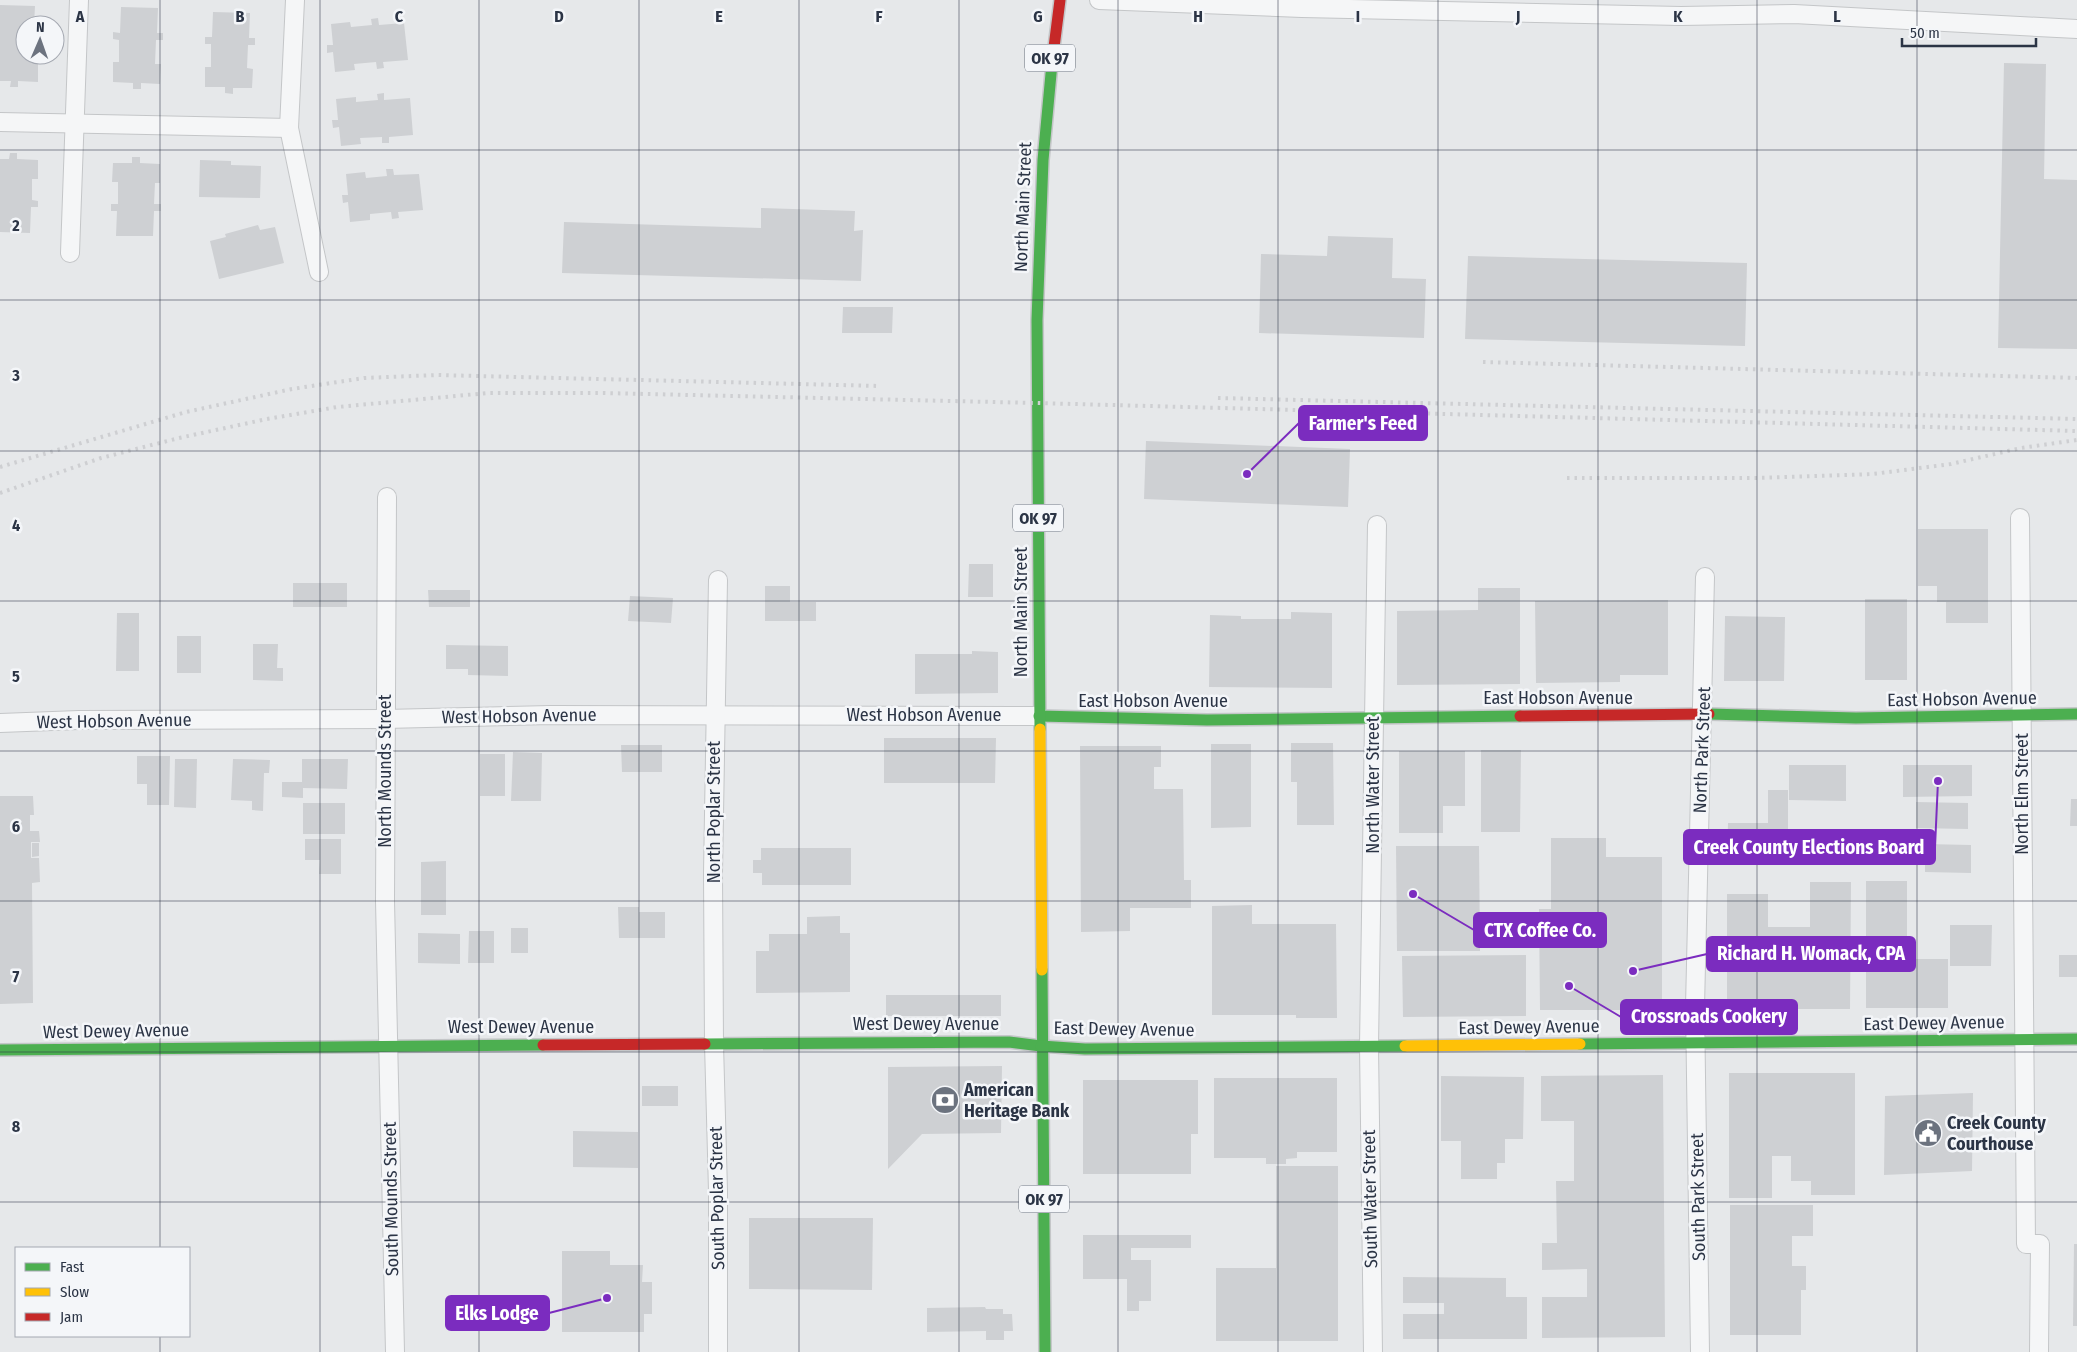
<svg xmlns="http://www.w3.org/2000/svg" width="2077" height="1352" viewBox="0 0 2077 1352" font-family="'Fira Sans Condensed',sans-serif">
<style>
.building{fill:#ced0d3}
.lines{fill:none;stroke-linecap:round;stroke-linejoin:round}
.street-casing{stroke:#c4c6c8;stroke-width:20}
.fast-casing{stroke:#c4c6c8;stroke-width:14}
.slow-casing{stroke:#c4c6c8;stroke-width:14}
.jam-casing{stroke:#c4c6c8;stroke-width:14}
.street{stroke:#f5f6f7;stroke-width:18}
.fast{stroke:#4caf50;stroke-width:11}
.slow{stroke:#ffc107;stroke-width:11}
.jam{stroke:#c62828;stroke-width:11}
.rail{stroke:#cecfd2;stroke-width:4;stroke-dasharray:2.5 5;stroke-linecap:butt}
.grid{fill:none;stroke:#2b3445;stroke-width:1;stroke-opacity:0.55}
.labels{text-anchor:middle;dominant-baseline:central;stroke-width:5;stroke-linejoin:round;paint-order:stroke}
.shield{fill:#f4f6f9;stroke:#676e7b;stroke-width:1}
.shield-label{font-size:16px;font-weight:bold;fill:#2b3445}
.street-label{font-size:18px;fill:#2b3445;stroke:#f4f6f9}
.poi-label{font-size:18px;font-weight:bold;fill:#2b3445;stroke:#f4f6f9;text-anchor:start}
.grid-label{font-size:16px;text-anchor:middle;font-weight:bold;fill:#2b3445;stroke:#f4f6f9;stroke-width:5;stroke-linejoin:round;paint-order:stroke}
.leader{fill:none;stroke:#7b2cbf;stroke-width:2}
.callout-dot{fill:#7b2cbf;stroke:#f4f6f9;stroke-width:2}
.callout{fill:#7b2cbf;stroke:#7b2cbf;stroke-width:2}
.callout-label{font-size:19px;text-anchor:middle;font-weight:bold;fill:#fff}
</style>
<rect width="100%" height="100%" fill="#e6e8ea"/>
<!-- building -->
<g class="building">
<polygon points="0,5 35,6 34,25 25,25 25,55 33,55 32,62 38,62 38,82 18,81 18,87 10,87 11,81 0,81"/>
<polygon points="121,7 158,8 157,33 163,33 163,40 156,40 155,64 161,64 160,84 141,83 141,89 133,89 133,83 113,82 113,62 119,62 119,40 113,39 113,32 120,33"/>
<polygon points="213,12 250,13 249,38 255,38 255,45 248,45 247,68 253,69 252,88 233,88 233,94 225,93 225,87 205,87 205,67 211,67 211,44 205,44 205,37 212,37"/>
<polygon points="378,18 379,25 404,23 408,60 383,62 384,68 377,69 376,62 354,64 355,70 335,72 333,52 327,53 327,45 333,45 331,24 350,22 351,27 372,25 371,19"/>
<polygon points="2004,63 2046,64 2044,179 2077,180 2077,349 1998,348"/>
<polygon points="384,93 384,100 410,98 413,135 389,137 389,143 382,143 382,137 360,138 361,144 341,146 339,127 333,128 332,120 338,120 336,99 356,97 356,102 378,100 377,94"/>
<polygon points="10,153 17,153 17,159 38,160 38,179 32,179 32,200 38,201 38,207 31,207 30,233 0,232 0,159 9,159"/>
<polygon points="132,157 140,157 140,163 160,164 160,183 155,183 154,204 161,204 161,211 154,211 153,236 116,236 117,211 111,211 111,204 118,204 118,182 112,182 113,163 132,163"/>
<polygon points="200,160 231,161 231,165 261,166 260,198 199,197"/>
<polygon points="386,169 393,169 394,175 419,174 423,210 398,212 399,218 392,219 391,212 370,214 370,220 350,222 348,202 343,203 342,195 348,195 346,174 365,172 366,178 387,176"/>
<polygon points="761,208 855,211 854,231 863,230 861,281 562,273 564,222 761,228"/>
<polygon points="258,225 260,230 275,227 284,263 219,279 210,241 226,237 225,234"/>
<polygon points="1328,236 1393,238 1392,278 1426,279 1424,338 1259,333 1261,254 1327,256"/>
<polygon points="1468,256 1747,263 1745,346 1465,339"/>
<polygon points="843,307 893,307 892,333 842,333"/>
<polygon points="1146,441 1350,449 1348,507 1144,499"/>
<polygon points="1918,529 1988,529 1988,623 1946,623 1946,602 1937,602 1937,586 1918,586"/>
<polygon points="969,564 993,564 993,597 968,597"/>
<rect x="293" y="583" width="54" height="24"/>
<polygon points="765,586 790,586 790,602 816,602 816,621 765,621"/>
<polygon points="1478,588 1520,588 1520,684 1397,685 1397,611 1478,610"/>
<polygon points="428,590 470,590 470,607 429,607"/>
<polygon points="630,596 673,598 671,623 628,621"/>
<rect x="1865" y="599" width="42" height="81"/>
<polygon points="1668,600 1668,675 1620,675 1620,682 1536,683 1535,601"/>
<polygon points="1291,612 1332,613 1332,688 1209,687 1210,615 1241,616 1241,619 1291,619"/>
<polygon points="117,613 139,613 139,671 116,671"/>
<polygon points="1725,616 1785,617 1784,681 1724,681"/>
<rect x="177" y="636" width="24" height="37"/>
<polygon points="253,644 278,644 277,668 283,668 283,681 253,680"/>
<polygon points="446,645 508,646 508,676 468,675 468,669 446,669"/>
<polygon points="972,651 998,652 998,693 915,694 915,654 972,654"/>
<polygon points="884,738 996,738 995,783 884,783"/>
<polygon points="1291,743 1333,743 1334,825 1297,825 1297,782 1291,782"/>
<polygon points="1211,744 1251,744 1251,827 1211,828"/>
<polygon points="621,745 662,745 662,772 622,772"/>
<polygon points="1080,746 1161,746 1161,767 1154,767 1154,789 1183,789 1184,880 1191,880 1191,908 1130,908 1130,931 1081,932"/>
<polygon points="1481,750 1521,750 1520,832 1481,832"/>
<polygon points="1399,751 1465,751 1465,806 1443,806 1443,833 1399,833"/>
<polygon points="513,752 542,753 541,801 511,801"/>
<rect x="480" y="754" width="25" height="42"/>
<polygon points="137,756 170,756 169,805 147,805 147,784 137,784"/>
<polygon points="175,759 197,759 196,808 174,807"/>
<polygon points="233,759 270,760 269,773 264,773 263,811 252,810 252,801 231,800"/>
<polygon points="302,759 348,759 347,789 303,788 303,798 282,797 282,782 302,782"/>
<polygon points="1789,765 1846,765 1846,801 1789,800"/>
<polygon points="1903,765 1972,765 1972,796 1903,797"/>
<polygon points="1768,790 1788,790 1788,845 1770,844 1770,864 1727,864 1728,823 1768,823"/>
<polygon points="0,796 33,796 34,815 30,815 30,831 39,831 40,842 31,842 31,858 39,858 40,882 32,883 33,1003 0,1004"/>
<polygon points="2071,799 2077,799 2077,826 2070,826"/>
<polygon points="1916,802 1968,803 1968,829 1916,828"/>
<rect x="303" y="803" width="42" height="31"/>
<polygon points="1551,838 1606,838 1606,857 1662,857 1662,1010 1540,1010 1539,909 1551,909"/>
<polygon points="305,839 341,839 341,874 319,874 320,860 305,860"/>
<polygon points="32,843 39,843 39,856 32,857"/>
<polygon points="1925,844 1971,845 1971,873 1925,872"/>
<polygon points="1396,846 1479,846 1480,951 1397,951"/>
<polygon points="761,848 851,848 851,885 762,885 762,873 753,873 753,860 761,860"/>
<polygon points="446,861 446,915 421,915 421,862"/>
<polygon points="1866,881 1907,881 1907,959 1948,959 1948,1008 1866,1008"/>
<polygon points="1810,882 1851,882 1850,1009 1727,1009 1727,894 1768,894 1768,927 1810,927"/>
<polygon points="1252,905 1252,924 1336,924 1337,1018 1296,1018 1296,1015 1212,1015 1212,906"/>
<polygon points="618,907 639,907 639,912 665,912 665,938 619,938"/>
<polygon points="840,916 840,933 850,933 850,992 756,993 756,951 769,951 769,934 807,934 807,917"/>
<polygon points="1950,925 1992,925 1991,966 1950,966"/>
<rect x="511" y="928" width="17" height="25"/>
<polygon points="469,931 494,931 494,963 468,963"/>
<polygon points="418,933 460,934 460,964 418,963"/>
<polygon points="1526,955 1526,1016 1403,1017 1402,956"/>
<rect x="2059" y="955" width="18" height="22"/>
<rect x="886" y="995" width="115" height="21"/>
<polygon points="1002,1066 1001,1133 922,1134 888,1169 888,1067"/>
<polygon points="1729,1073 1855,1073 1855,1195 1811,1195 1811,1181 1791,1181 1791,1156 1772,1156 1772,1198 1729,1198"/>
<polygon points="1663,1075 1665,1337 1542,1338 1542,1297 1587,1297 1587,1269 1542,1270 1542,1243 1557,1243 1556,1181 1574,1181 1574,1121 1541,1121 1541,1076"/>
<polygon points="1441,1076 1524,1077 1523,1139 1505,1139 1505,1163 1497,1163 1497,1179 1461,1179 1461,1141 1441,1141"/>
<polygon points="1214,1078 1337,1078 1337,1152 1297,1152 1297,1158 1286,1159 1286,1164 1266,1164 1266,1158 1214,1158"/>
<polygon points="1083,1080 1198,1080 1198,1134 1191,1134 1191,1174 1083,1174"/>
<rect x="642" y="1086" width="36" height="20"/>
<polygon points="1973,1093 1972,1171 1884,1175 1885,1096"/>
<polygon points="573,1131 638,1132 638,1168 573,1167"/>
<polygon points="1276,1166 1338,1166 1338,1341 1216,1341 1216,1268 1276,1268"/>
<polygon points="1730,1205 1813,1205 1813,1236 1792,1236 1792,1266 1806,1266 1806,1290 1801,1290 1801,1335 1730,1335"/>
<polygon points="749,1218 873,1218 872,1290 749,1289"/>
<polygon points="1083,1235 1191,1235 1191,1248 1131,1248 1131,1260 1151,1260 1151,1301 1139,1301 1139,1311 1127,1311 1127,1279 1083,1279"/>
<polygon points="2074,1244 2077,1244 2077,1326 2073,1326"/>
<polygon points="562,1251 610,1251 610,1265 643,1265 642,1282 652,1282 652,1314 644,1314 644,1332 562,1332"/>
<polygon points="1403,1277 1506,1278 1506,1297 1527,1297 1527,1339 1403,1339 1403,1314 1444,1314 1444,1303 1403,1303"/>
<polygon points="985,1307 986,1309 1003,1309 1003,1314 1012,1314 1013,1331 1004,1331 1004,1340 986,1340 986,1331 927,1332 927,1308"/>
</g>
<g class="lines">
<defs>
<g id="street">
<polyline points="295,0 289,128 319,272"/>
<polyline points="1099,0 1302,8 1681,16 1794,14 2077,29"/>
<polyline points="0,122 289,128"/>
<polyline points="70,253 79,0"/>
<polyline points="387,497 385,901 395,1352"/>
<polyline points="2020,518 2026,1244 2040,1244 2039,1352"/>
<polyline points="0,723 79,720 385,719 551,715 1039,716"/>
<polyline points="718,1352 718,1191 714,1044 713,873 718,580"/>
<polyline points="1373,1352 1369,1046 1377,525"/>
<polyline points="1700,1352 1695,1007 1705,577"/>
</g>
<g id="fast">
<polyline points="1709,714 1856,718 2077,714"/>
<polyline points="1039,716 1207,720 1520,716"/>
<polyline points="1040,729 1037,320 1043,160 1052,63"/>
<polyline points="1042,970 1045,1352"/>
<polyline points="705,1044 1009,1042 1041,1046"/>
<polyline points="1580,1044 2077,1039"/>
<polyline points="1041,1046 1085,1049 1405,1046"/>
<polyline points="0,1050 543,1045"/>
</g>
<g id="slow">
<polyline points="1040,729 1042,970"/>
<polyline points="1405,1046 1580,1044"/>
</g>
<g id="jam">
<polyline points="1052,63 1060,0"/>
<polyline points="1520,716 1709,714"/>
<polyline points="543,1045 705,1044"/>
</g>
</defs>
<!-- street casing -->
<use href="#street" class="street-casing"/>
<!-- fast casing -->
<use href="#fast" class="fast-casing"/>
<!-- slow casing -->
<use href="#slow" class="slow-casing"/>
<!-- jam casing -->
<use href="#jam" class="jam-casing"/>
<!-- street -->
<use href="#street" class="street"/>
<!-- fast -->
<use href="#fast" class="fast"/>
<!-- slow -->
<use href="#slow" class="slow"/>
<!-- jam -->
<use href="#jam" class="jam"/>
<!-- rail -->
<g class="rail">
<polyline points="1483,362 2077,378"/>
<polyline points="1218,398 2077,419"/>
<polyline points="0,467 186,412 292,389 364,378 437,375 881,386"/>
<polyline points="1567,478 1758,478 1873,474 1951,464 2021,448 2077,440"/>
<polyline points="0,493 101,458 179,438 267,419 337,407 488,393 604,393 1037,403 2077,431"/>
</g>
</g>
<!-- grid -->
<path class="grid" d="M160 0V1248M320 0V1352M479 0V1352M639 0V1352M799 0V1352M959 0V1352M1118 0V1352M1278 0V1352M1438 0V1352M1598 0V1352M1757 0V1352M1917 0V1352M0 150H2077M0 300H2077M0 451H2077M0 601H2077M0 751H2077M0 901H2077M0 1052H2077M0 1202H2077M160 1336V1352"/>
<!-- icons -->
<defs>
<symbol id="bank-disc" viewBox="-11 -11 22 22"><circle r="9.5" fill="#6c737f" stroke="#f4f6f9"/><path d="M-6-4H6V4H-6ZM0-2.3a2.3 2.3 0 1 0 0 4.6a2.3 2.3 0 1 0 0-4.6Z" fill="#fff"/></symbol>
<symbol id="civic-disc" viewBox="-11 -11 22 22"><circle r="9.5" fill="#6c737f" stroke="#f4f6f9"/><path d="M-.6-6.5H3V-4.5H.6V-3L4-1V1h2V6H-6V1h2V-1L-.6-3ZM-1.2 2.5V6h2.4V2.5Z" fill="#fff"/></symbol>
</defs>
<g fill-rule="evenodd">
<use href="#bank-disc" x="929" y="1084" width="32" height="32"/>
<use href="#civic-disc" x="1912" y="1117" width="32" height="32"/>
</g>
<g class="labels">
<!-- shield labels -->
<g class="shield">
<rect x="1025" y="44.5" width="50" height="27" rx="4"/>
<rect x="1013" y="504.5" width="50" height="27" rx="4"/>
<rect x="1019" y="1185.5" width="50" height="27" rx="4"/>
</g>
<g class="shield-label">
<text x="1050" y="58">OK 97</text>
<text x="1038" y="518">OK 97</text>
<text x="1044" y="1199">OK 97</text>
</g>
<!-- street labels -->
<g class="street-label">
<text transform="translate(1023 207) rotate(-88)">North Main Street</text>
<text transform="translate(1021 612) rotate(-90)">North Main Street</text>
<text x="1558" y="698">East Hobson Avenue</text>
<text transform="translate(1962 699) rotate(-1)">East Hobson Avenue</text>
<text x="1153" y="701">East Hobson Avenue</text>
<text x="924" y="715">West Hobson Avenue</text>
<text transform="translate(519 716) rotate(-1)">West Hobson Avenue</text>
<text transform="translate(114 721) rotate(-1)">West Hobson Avenue</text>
<text transform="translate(1702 750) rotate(-88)">North Park Street</text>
<text transform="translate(385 771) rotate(-90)">North Mounds Street</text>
<text transform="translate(1373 785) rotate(-90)">North Water Street</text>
<text transform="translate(2022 794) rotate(-90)">North Elm Street</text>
<text transform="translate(714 812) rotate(-90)">North Poplar Street</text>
<text transform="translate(1934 1023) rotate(-1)">East Dewey Avenue</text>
<text x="926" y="1024">West Dewey Avenue</text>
<text x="521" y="1027">West Dewey Avenue</text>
<text transform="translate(1529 1027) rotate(-1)">East Dewey Avenue</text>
<text transform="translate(1124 1029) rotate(1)">East Dewey Avenue</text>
<text transform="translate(116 1031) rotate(-1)">West Dewey Avenue</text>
<text transform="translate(1698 1197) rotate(-91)">South Park Street</text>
<text transform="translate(717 1198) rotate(-91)">South Poplar Street</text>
<text transform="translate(391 1199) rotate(-91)">South Mounds Street</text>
<text transform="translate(1370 1199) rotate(-91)">South Water Street</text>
</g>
<!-- poi labels -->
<g class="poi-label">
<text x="964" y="1090">American<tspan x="964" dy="21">Heritage Bank</tspan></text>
<text x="1947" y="1123">Creek County<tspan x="1947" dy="21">Courthouse</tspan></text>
</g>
</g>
<g class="grid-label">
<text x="80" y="22">A</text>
<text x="240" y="22">B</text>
<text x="399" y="22">C</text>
<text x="559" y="22">D</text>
<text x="719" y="22">E</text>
<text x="879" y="22">F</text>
<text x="1038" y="22">G</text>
<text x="1198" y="22">H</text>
<text x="1358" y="22">I</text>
<text x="1518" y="22">J</text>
<text x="1678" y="22">K</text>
<text x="1837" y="22">L</text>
<text x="16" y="231">2</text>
<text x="16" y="381">3</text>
<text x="16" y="531">4</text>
<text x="16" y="682">5</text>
<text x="16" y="832">6</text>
<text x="16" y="982">7</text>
<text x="16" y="1132">8</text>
</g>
<!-- callouts -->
<path class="leader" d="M1247 474L1299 423M1938 781L1935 847M1413 894L1474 930M1633 971L1707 954M1569 986L1621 1017M607 1298L549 1313"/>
<g class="callout-dot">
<circle cx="1247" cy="474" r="5"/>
<circle cx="1938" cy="781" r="5"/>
<circle cx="1413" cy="894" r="5"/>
<circle cx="1633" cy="971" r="5"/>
<circle cx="1569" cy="986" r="5"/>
<circle cx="607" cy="1298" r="5"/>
</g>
<g class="callout">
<rect x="1299" y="406" width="128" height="34" rx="5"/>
<rect x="1684" y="830" width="251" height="34" rx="5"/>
<rect x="1474" y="913" width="132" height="34" rx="5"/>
<rect x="1707" y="937" width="208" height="34" rx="5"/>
<rect x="1621" y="1000" width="176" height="34" rx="5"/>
<rect x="446" y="1296" width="103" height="34" rx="5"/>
</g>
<g class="callout-label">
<text x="1363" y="430">Farmer's Feed</text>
<text x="1809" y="854">Creek County Elections Board</text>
<text x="1540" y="937">CTX Coffee Co.</text>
<text x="1811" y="960">Richard H. Womack, CPA</text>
<text x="1709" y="1023">Crossroads Cookery</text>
<text x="497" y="1320">Elks Lodge</text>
</g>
<!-- legend -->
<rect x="15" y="1247" width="175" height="90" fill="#f4f6f9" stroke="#a4a8b1"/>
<rect x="25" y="1263" width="25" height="8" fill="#4caf50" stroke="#a4a8b1"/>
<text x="60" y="1272" font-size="15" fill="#2b3445">Fast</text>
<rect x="25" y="1288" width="25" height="8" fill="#ffc107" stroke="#a4a8b1"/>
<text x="60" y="1297" font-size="15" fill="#2b3445">Slow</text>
<rect x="25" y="1313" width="25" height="8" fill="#c62828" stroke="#a4a8b1"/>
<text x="60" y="1322" font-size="15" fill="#2b3445">Jam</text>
<!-- north arrow -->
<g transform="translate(40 40) rotate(2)"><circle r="24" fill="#f4f6f9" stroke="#a4a8b1"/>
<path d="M0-4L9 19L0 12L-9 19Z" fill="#6c737f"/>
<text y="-8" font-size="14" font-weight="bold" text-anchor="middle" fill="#2b3445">N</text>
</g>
<!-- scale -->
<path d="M1902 38v8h134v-8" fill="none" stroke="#2b3445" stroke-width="2.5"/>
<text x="1910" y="38" font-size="15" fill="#2b3445" stroke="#f4f6f9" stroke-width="4" paint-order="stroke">50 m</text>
</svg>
